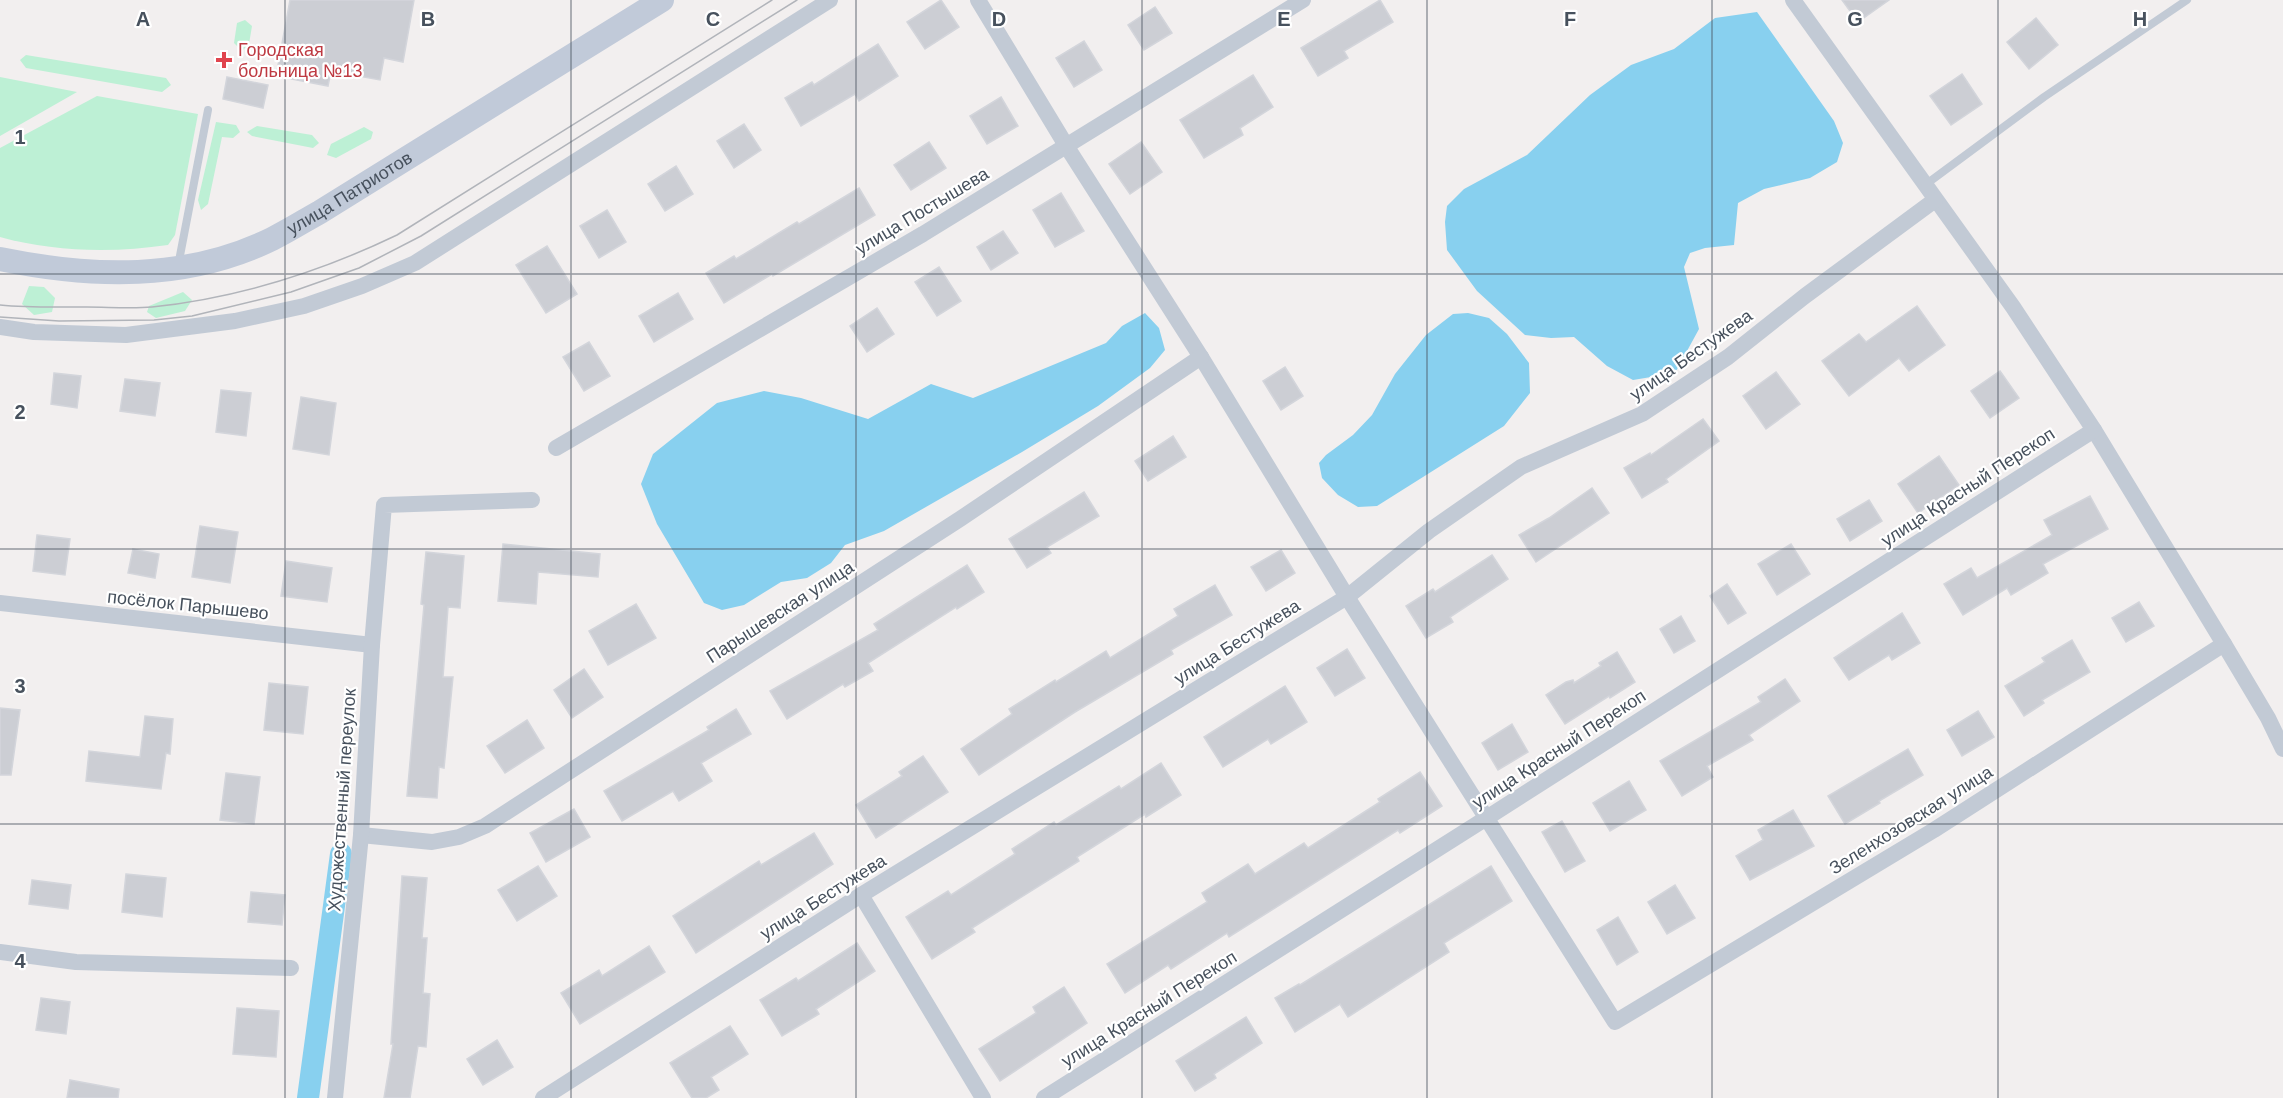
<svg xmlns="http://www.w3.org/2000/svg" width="2283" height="1098" viewBox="0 0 2283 1098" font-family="Helvetica,sans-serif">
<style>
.green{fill:#bdf0d5}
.water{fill:#88d0ef}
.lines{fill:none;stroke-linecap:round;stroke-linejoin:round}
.canal{stroke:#88d0ef;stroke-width:22}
.building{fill:#ccced4;stroke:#d3d5db;stroke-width:1.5}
.service{stroke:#c2cad5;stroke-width:8}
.minor{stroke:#c2cad5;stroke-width:16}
.secondary{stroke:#c1cad9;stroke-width:24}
.tram{stroke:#b1b4ba;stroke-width:1.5}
.grid{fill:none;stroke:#47515d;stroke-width:1.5;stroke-opacity:0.55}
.health-dot{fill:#e0444e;stroke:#fff;stroke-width:2}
.labels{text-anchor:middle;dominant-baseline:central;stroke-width:4.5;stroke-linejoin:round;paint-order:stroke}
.health-label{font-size:18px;fill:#be3a42;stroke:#fff;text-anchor:start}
.street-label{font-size:18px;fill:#47515d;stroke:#fff}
.grid-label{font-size:20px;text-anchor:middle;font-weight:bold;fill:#47515d;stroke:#fff;stroke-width:4.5;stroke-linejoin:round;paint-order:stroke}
</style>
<rect width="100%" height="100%" fill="#f2efef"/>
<!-- green -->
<g class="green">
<polygon points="245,20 252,26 249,44 242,51 234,43 237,23"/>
<polygon points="26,55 166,78 171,85 162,92 26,68 20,60"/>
<polygon points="0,77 77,92 0,136"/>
<path d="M97 96 198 114 175 235 168 245C113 253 54 252 0 237V148Z"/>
<polygon points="216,122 236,125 240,132 233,138 222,137 208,204 201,210 198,200"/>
<polygon points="257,126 312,135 319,143 313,148 252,136 247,132"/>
<polygon points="364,127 373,132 371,139 336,158 327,155 331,144"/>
<polygon points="29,286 44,287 55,298 52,312 34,315 22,304"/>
<polygon points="183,292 192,300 185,311 156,318 147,312 149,306"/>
</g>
<!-- water -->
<g class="water">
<polygon points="1757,12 1834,121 1843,143 1837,162 1810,178 1764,189 1738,203 1734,245 1705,248 1690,253 1684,267 1699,329 1675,373 1633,380 1607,366 1574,337 1551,338 1525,335 1477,291 1447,250 1445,222 1447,206 1464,189 1527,155 1590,95 1631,65 1674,49 1715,18"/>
<polygon points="1145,313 1159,328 1165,350 1150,368 1098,406 1022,452 884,531 845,545 831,563 807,578 781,582 744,605 722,610 704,603 657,524 641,484 653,454 717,403 764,391 801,398 868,419 931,384 973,398 1106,343 1122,326"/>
<polygon points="1468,313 1489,318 1507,334 1529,363 1530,393 1504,426 1377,506 1358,507 1338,495 1322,478 1319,463 1326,455 1353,435 1372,415 1395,374 1426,335 1453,314"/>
</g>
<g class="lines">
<!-- canal -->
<polyline class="canal" points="308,1098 341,854"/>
</g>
<!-- building -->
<g class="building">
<polygon points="290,0 414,0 403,62 384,58 380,80 331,71 328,86 276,76"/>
<polygon points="941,0 959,27 925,49 907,22"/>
<polygon points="1380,0 1393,22 1344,51 1348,58 1318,76 1301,48"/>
<polygon points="1842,0 1889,0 1858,22"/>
<polygon points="1155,7 1172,33 1144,50 1128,25"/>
<polygon points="2036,18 2058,45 2029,69 2007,42"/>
<polygon points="1084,41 1102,70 1074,87 1056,58"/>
<polygon points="878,44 898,76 859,101 855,94 801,126 785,98 812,82 814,85"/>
<polygon points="1962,74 1982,104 1951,125 1930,96"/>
<polygon points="1253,75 1273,107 1240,128 1243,135 1204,158 1180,120"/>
<polygon points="227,77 268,85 263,108 223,99"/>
<polygon points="1001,97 1018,126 987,144 970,116"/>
<polygon points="744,124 761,150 734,168 717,141"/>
<polygon points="929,142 946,168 911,190 894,165"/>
<polygon points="1141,142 1162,172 1130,194 1109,164"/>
<polygon points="676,166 693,194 665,211 648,184"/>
<polygon points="859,188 875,215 773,276 772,274 724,303 706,273 734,256 736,259 797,222 799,224"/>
<polygon points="1061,193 1084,231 1055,247 1033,210"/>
<polygon points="607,210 626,242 599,258 580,226"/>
<polygon points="1003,231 1018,253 991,270 977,247"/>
<polygon points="547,246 577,294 546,313 516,265"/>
<polygon points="939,267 961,301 937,316 915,282"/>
<polygon points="678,293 693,319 654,342 639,316"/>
<polygon points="1917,306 1945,345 1909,371 1899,358 1849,396 1822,361 1859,334 1866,342"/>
<polygon points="877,308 894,334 867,352 850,326"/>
<polygon points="589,342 610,376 584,391 563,357"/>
<polygon points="1285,367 1303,396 1281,410 1263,381"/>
<polygon points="2000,371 2019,398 1990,418 1971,391"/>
<polygon points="1776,372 1800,404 1766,429 1743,396"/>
<polygon points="54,373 81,376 77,408 51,404"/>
<polygon points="125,379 160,383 155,416 120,411"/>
<polygon points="221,390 251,393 246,436 216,432"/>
<polygon points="301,397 336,403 329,455 293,449"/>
<polygon points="1703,419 1719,441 1666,479 1668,482 1642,498 1624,468 1650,453 1651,455"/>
<polygon points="1173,436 1186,457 1148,481 1135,461"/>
<polygon points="1939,456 1959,485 1918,513 1898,484"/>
<polygon points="1592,488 1609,513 1536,562 1519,535 1549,518"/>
<polygon points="1084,492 1099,516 1047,547 1051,553 1027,568 1009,539"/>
<polygon points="2090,496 2108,529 2043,564 2048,573 2011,595 2007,588 1963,615 1944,584 1971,568 1977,578 2052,535 2044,520"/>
<polygon points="1869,500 1882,521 1850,541 1837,519"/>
<polygon points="200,526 238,532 230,583 192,577"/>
<polygon points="37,535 70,539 65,575 33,571"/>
<polygon points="503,544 600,554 598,577 538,572 536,604 498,601"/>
<polygon points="1791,544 1810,574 1777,595 1758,564"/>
<polygon points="133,549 159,554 155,578 128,573"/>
<polygon points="1281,550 1295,573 1266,591 1251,567"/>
<polygon points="426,552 464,556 460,608 448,607 443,677 453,677 444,768 439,767 437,798 407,796 424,605 421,604"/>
<polygon points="1492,555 1508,579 1450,617 1453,622 1426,638 1406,606 1433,589 1435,592"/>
<polygon points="286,561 332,568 327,602 281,596"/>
<polygon points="967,565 984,592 957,609 956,607 868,663 873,671 845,687 843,684 787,719 770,691 878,630 874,624"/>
<polygon points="1727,584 1746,613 1728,624 1710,596"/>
<polygon points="1215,585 1232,615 1171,650 1173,654 1075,712 979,775 961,749 1012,714 1009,709 1055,680 1056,682 1106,651 1110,658 1178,616 1174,609"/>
<polygon points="2139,602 2154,626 2126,642 2112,618"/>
<polygon points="636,604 656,638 608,665 589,631"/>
<polygon points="1902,613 1920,643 1892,660 1889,655 1849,680 1834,658"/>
<polygon points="1681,616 1695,641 1674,653 1660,629"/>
<polygon points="2072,640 2090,672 2042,700 2044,703 2024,716 2005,686 2045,662 2042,658"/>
<polygon points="1347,649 1365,678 1335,696 1317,668"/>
<polygon points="1617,652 1635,682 1610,698 1609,696 1565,724 1546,695 1566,682 1573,680 1574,683 1601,666 1599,663"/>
<polygon points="584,669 603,697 572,718 554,690"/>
<polygon points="1785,679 1800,701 1749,735 1753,740 1707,766 1713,777 1682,796 1660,761 1761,702 1758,697"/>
<polygon points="269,683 308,687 303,734 264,730"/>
<polygon points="1285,686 1307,722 1271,744 1268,739 1223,767 1204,737"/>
<polygon points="0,708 20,710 11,775 0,775"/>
<polygon points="736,709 751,734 701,763 712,781 679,801 673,791 622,821 604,791 709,730 707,727"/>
<polygon points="1978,711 1994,737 1962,756 1947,730"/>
<polygon points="145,716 173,719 170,754 166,753 161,789 86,781 89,751 140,757"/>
<polygon points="527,720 544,748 505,773 487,746"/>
<polygon points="1512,724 1528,752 1498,770 1482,743"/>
<polygon points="1908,749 1923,775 1879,801 1880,803 1845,824 1828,796"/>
<polygon points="923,756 948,792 876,838 856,805 902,776 899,772"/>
<polygon points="1161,763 1181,795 1146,817 1145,814 1077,857 1079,861 972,928 975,932 932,959 906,917 948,891 951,895 1015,854 1012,849 1054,822 1056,825 1119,786 1121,789"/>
<polygon points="1420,772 1442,806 1400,833 1398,830 1229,937 1227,933 1171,969 1168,965 1125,993 1107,964 1207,902 1202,893 1248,864 1255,874 1304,843 1308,848 1380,802 1378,799"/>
<polygon points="226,773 260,777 254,824 220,820"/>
<polygon points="1629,781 1646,810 1610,831 1593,803"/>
<polygon points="574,809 590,837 546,862 530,833"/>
<polygon points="1793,810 1814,846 1750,880 1736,856 1763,840 1758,830"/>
<polygon points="1562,821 1585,861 1565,872 1542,832"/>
<polygon points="814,833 833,864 696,953 673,916 759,861 761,865"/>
<polygon points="538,866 557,896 517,921 498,890"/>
<polygon points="1491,866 1512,901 1444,943 1449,952 1348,1017 1340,1004 1295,1032 1275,998 1299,984 1300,985"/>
<polygon points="126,874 166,878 162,917 122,912"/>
<polygon points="402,876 427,878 422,938 427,938 423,993 430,994 426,1047 418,1046 410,1098 384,1098 393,1044 391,1044"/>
<polygon points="32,880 71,885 68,909 29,904"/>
<polygon points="1675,885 1695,918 1667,934 1648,902"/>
<polygon points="251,892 285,895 282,925 248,922"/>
<polygon points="1618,917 1638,952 1617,965 1597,930"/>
<polygon points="857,943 875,971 816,1009 819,1014 782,1036 760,1000 796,978 798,981"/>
<polygon points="649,946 665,972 580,1024 561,993 599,970 602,976"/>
<polygon points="1064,987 1087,1023 1000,1081 979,1049 1036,1013 1033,1007"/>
<polygon points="41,998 70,1002 66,1034 36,1030"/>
<polygon points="237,1008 279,1011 276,1057 233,1054"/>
<polygon points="1246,1017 1262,1043 1214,1074 1216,1078 1195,1091 1176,1061"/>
<polygon points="730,1026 748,1054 711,1077 719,1090 706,1098 692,1098 670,1063"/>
<polygon points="497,1040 513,1067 483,1085 467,1059"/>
<polygon points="70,1080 119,1089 118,1098 67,1098"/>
</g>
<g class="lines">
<!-- service -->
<g class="service">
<polyline points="1925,185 2044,97 2187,0"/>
<polyline points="178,266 208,110"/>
</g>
<!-- minor -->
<g class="minor">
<polyline points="978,0 1067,147 1201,357 1347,597 1615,1022 1934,830 2224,644"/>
<polyline points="1793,0 2013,307 2094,430 2224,644 2268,718 2283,749"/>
<polyline points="0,327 34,332 126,335 235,321 304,306 362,286 415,263 830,0"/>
<polyline points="556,448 923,234 1303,0"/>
<polyline points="0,603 372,645"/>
<polyline points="361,835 432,842 459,837 485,826 960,519 1201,357"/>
<polyline points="861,895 983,1098"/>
<polyline points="0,952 76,962 291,968"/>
<polyline points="335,1098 361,835 372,645 384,505 532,500"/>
<polyline points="543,1098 861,895 1347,597 1429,531 1521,467 1642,414 1728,357 1805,296 1935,200"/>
<polyline points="1044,1098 1485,819 2094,430"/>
</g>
<!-- secondary -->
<path class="secondary" id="s1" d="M0 259C92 278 186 281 272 239 288 231 304 221 320 212L662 0"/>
<!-- tram -->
<g class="tram">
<path d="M0 305C29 308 58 307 87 307 108 307 131 309 152 307 237 298 320 272 397 235L772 0"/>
<polyline points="0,317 59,321 154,320 192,316 291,292 359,268 421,236 797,0"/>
</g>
</g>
<!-- grid -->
<path class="grid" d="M285 0V1098M571 0V1098M856 0V1098M1142 0V1098M1427 0V1098M1712 0V1098M1998 0V1098M0 274H2283M0 549H2283M0 824H2283"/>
<!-- markers -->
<path class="health-dot" d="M221 51h6v6h6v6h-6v6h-6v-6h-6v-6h6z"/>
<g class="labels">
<!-- health labels -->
<g class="health-label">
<text x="238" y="50">Городская<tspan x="238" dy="21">больница №13</tspan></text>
</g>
<!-- street labels -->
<g class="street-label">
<text stroke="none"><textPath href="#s1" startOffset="368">улица Патриотов</textPath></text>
<text transform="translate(922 211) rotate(-31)">улица Постышева</text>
<text transform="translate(1691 355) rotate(-35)">улица Бестужева</text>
<text transform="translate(1968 487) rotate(-33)">улица Красный Перекоп</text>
<text transform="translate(188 605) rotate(6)">посёлок Парышево</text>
<text transform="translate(780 612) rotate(-33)">Парышевская улица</text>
<text transform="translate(1237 642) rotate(-32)">улица Бестужева</text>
<text transform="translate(1559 749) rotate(-33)">улица Красный Перекоп</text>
<text transform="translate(342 800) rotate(-86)">Художественный переулок</text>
<text transform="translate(1911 820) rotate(-32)">Зеленхозовская улица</text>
<text transform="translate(823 897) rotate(-32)">улица Бестужева</text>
<text transform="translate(1149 1009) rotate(-32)">улица Красный Перекоп</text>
</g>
</g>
<g class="grid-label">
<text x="143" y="26">A</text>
<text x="428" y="26">B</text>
<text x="713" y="26">C</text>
<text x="999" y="26">D</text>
<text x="1284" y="26">E</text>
<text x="1570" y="26">F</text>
<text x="1855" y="26">G</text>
<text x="2140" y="26">H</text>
<text x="20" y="144">1</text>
<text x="20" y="419">2</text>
<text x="20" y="693">3</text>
<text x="20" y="968">4</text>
</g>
</svg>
